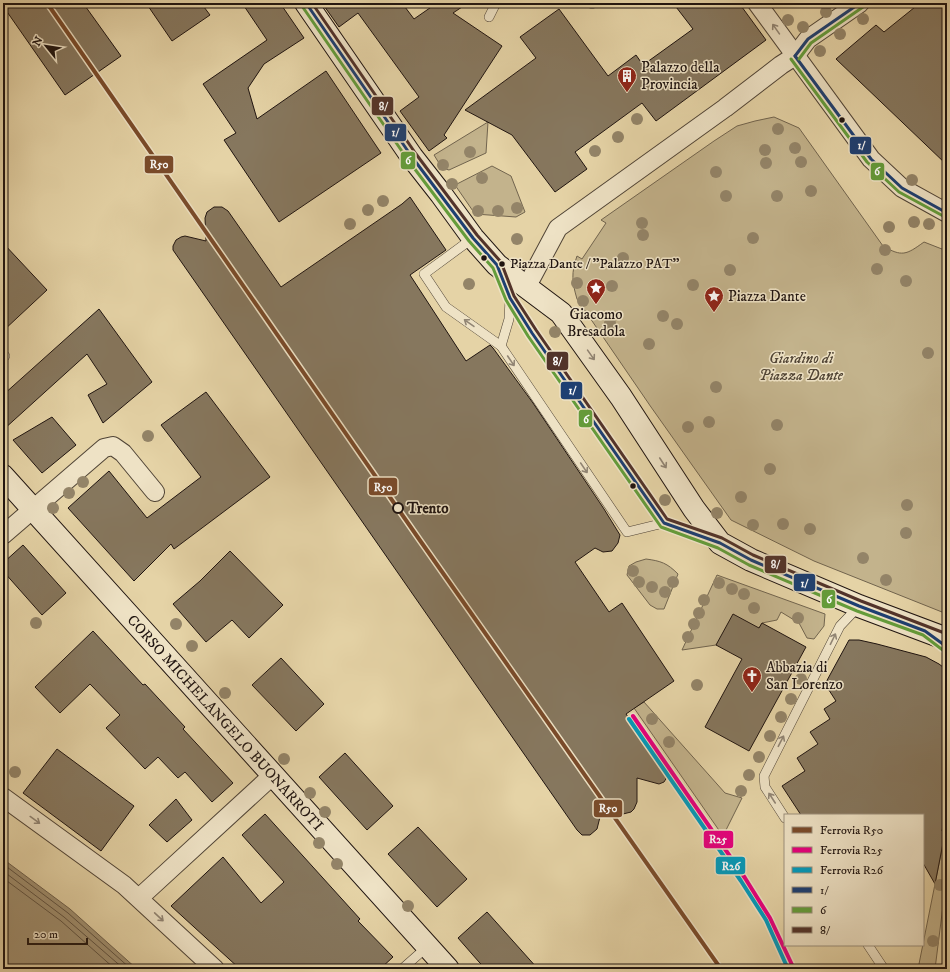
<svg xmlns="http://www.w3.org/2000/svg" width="950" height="972" viewBox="0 0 950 972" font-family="'IM FELL DW Pica',serif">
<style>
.green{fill:#c3b38c;stroke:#71644e}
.water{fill:#a29273;stroke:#6e604b}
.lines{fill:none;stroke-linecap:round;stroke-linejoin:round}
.shore{stroke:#605342;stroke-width:1}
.building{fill:#86775e;stroke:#1f1410}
.lane-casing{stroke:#504436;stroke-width:10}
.street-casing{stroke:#504436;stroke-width:20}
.secondary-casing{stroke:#1f1410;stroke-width:24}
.lane{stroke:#eee2c5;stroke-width:9}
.street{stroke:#eee2c5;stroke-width:18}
.secondary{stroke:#eee2c5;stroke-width:22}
.bus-1-casing{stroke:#eee2c5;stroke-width:6}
.bus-2-casing{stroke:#eee2c5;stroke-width:6}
.bus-3-casing{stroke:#eee2c5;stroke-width:6}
.bus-1{stroke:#1d3f72;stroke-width:3}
.bus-2{stroke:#649c3a;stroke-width:3}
.bus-3{stroke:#52332a;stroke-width:3}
.rail-1-casing{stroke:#eee2c5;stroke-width:7}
.rail-2-casing{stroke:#eee2c5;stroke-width:7}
.rail-3-casing{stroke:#eee2c5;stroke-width:7}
.rail-1{stroke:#7a4b2a;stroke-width:4}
.rail-2{stroke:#e5007d;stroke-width:4}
.rail-3{stroke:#039abb;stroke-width:4}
.tree{fill:#938468}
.oneway{stroke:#918574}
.bus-dot{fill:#1f1410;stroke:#eee2c5;stroke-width:1.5}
.stop-dot{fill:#eee2c5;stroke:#1f1410;stroke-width:2}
.labels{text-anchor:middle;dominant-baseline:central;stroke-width:3;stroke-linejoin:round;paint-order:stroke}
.bus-label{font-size:14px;fill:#1f1410;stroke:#eee2c5;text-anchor:start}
.poi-label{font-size:15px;fill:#1f1410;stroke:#eee2c5;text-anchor:start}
.park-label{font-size:15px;font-style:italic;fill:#504435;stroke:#eee2c5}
.stop-label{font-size:15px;font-weight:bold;fill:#1f1410;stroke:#eee2c5;text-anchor:start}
.street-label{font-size:15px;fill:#1f1410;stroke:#eee2c5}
.line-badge{stroke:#eee2c5;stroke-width:1.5}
.badge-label{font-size:11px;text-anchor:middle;font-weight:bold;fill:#fff}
</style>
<rect width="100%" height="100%" fill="#e5d3a6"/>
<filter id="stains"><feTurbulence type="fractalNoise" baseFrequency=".005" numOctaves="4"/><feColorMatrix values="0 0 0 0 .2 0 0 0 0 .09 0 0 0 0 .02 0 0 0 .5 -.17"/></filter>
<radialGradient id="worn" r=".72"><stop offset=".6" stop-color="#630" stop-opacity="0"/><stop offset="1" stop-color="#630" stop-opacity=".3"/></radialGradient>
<!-- green -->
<g class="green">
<path d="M774 117 799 128 883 246C902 257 906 255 924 242L947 251V614L814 561 731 520 651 407 577 299C572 282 571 273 577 256L582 259 606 223 601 220 714 141 737 126 755 121Z"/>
<polygon points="488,122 486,153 449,170 442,168 434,155"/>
<polygon points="492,166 511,176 525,212 516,217 475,214 455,185"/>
<path d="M646 559C661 561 667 563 678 574L664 609H657L650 605 627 575 629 566 636 562Z"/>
<polygon points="717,575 825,614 824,626 814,639 807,638 799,623 781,612 777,620 762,623 759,628 716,645 682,650"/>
<polygon points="644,702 725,793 742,798 723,836 634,708"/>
<polygon points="942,849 947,850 947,874 935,969 918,969"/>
</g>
<!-- water -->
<polygon class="water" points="3,859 70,909 137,969 3,969"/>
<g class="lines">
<!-- shore -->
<g class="shore">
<polyline points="3,864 68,913 131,969"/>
<polyline points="3,871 64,917 124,969"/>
<polyline points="3,878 61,921 115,969"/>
</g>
</g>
<!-- building -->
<g class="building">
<polygon points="3,3 83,3 121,56 65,95 3,6"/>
<polygon points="146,3 201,3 210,15 172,41"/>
<polygon points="242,3 280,3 304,38 264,64 248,88 257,119 326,71 381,153 279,222 224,140 236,133 203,84 267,40"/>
<polygon points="322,3 402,3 414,19 437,3 468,3 453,13 502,46 444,135 447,138 429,151 400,111 419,97 358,13 339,27"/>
<polygon points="673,3 739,3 766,40 656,121 642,103 575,152 587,169 555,192 512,135 465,110 536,58 520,37 559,9 608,76 636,55 643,65 693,29"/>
<polygon points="920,3 947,3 947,165 836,59 876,25 884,32"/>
<polygon points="410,197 446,250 410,275 466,361 490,345 493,348 533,403 604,509 620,535 618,543 612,551 603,552 595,548 575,562 609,612 622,603 674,681 626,714 665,768 667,771 667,777 664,782 659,784 637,778 637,802 634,809 631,812 623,814 603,805 597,829 590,835 582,835 577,830 173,250 173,246 176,240 181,237 185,236 206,241 205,218 207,212 214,207 222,207 228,211 281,287 402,204"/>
<polygon points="3,243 47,290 3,331"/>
<polygon points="99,309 152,382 103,423 88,395 107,384 87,354 3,430 3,395"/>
<polygon points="206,392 270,477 174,549 171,544 134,581 68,508 109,471 147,518 201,477 161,425"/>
<polygon points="52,417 76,445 42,473 13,440"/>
<polygon points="23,545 66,593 42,615 3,571 3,563"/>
<polygon points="230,551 283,605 249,638 232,620 206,642 173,604 200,581"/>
<polygon points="733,614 759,628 762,623 806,647 749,751 705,727 742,659 716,645"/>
<polygon points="93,631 143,685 145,684 185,727 183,729 233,783 212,802 185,772 178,778 158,757 145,769 106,728 120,715 90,684 60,713 35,687"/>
<polygon points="849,640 859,640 877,644 926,657 939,664 947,670 947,803 942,831 945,833 935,884 923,863 923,815 801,815 782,786 805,771 797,758 818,744 810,732 830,719 824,709 836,701 825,684"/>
<polygon points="281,658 324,704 296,731 252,685"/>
<polygon points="57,749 134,806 101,851 23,793"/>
<polygon points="345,753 393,806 367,830 319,777"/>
<polygon points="176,799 192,820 167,842 149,825"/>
<polygon points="265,814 360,919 358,921 393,957 380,969 240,969 171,906 223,857 261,903 284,882 242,835"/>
<polygon points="418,827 467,879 437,907 388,854"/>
<polygon points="487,912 538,969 486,969 479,962 458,938"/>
</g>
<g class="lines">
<defs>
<g id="lane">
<polyline points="591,3 592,4"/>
<polyline points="489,17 496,3"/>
<polyline points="473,238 424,274 446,307 501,346"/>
<polyline points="500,273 510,298 532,333 664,523 713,541"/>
<polyline points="510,299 509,319 501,346 627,532 664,523"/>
<polyline points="3,358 5,356"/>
<polyline points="785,818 765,787 764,776 840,626 859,606"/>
<polyline points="868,945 884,969"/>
<polyline points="402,969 428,946"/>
</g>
<g id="street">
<polyline points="757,3 871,159 902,188 947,213"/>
<polyline points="527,286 558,228 725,108 781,65 795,56 808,39 860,3"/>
<polyline points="3,535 104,448 113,446 123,453 155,492"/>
<polyline points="3,797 124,885 215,969"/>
<polyline points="139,898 273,775"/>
</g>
<g id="secondary">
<polyline points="306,3 412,157 441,194 473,238 497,265 561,313 621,397 694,509 720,543 751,560 859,606 947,639"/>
<polyline points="3,476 448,969"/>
</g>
</defs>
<!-- lane casing -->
<use href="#lane" class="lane-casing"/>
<!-- street casing -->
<use href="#street" class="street-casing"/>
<!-- secondary casing -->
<use href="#secondary" class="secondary-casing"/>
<!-- lane -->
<use href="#lane" class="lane"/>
<!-- street -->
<use href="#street" class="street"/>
<!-- secondary -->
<use href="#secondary" class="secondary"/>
<defs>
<g id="bus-1">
<polyline points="306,3 412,157 473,238 497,265 510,298 532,333 664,523 720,543 751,560 859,606 925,631 947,647"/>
<polyline points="795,56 871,159 902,188 947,213"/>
<polyline points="795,56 808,39 860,3"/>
</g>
<g id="bus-2">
<polyline points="302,6 408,160 469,241 493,268 506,300 528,336 661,527 718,548 749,565 857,611 923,635 944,651"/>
<polyline points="791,59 867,162 899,192 945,217"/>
<polyline points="799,59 811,43 863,7"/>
</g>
<polyline id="bus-3" points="312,3 416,154 477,235 501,262 514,296 536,330 667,519 722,538 753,555 861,601 947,634"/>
</defs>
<!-- bus-1 casing -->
<use href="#bus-1" class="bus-1-casing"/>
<!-- bus-2 casing -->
<use href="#bus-2" class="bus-2-casing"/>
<!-- bus-3 casing -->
<use href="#bus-3" class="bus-3-casing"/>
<!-- bus-1 -->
<use href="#bus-1" class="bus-1"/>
<!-- bus-2 -->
<use href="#bus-2" class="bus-2"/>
<!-- bus-3 -->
<use href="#bus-3" class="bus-3"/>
<defs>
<polyline id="rail-1" points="47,3 419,539 721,969"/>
<polyline id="rail-2" points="633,716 745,878 770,918 794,969"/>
<polyline id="rail-3" points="629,719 741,881 766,920 788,969"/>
</defs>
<!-- rail-1 casing -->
<use href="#rail-1" class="rail-1-casing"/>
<!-- rail-2 casing -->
<use href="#rail-2" class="rail-2-casing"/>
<!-- rail-3 casing -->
<use href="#rail-3" class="rail-3-casing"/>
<!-- rail-1 -->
<use href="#rail-1" class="rail-1"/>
<!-- rail-2 -->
<use href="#rail-2" class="rail-2"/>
<!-- rail-3 -->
<use href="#rail-3" class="rail-3"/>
</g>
<!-- trees -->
<g class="tree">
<circle cx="826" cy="12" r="6"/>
<circle cx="863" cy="19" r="6"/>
<circle cx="788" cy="20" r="6"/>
<circle cx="803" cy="27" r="6"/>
<circle cx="840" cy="34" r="6"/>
<circle cx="820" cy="51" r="6"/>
<circle cx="637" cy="119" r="6"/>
<circle cx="778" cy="129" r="6"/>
<circle cx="618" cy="137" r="6"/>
<circle cx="795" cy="148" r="6"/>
<circle cx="765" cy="150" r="6"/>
<circle cx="595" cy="151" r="6"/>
<circle cx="470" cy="152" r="6"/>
<circle cx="801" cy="162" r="6"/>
<circle cx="766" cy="163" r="6"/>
<circle cx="443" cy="165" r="6"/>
<circle cx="716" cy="172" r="6"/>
<circle cx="482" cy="178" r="6"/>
<circle cx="912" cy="180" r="6"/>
<circle cx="452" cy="184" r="6"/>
<circle cx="811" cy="191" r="6"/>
<circle cx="726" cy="196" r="6"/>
<circle cx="777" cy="196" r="6"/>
<circle cx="383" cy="201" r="6"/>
<circle cx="517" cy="208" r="6"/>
<circle cx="368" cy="210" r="6"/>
<circle cx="478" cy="211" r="6"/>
<circle cx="498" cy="211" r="6"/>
<circle cx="914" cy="222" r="6"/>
<circle cx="642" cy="223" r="6"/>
<circle cx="350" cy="224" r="6"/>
<circle cx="929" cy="224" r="6"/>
<circle cx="889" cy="227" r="6"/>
<circle cx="643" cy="235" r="6"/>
<circle cx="753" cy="238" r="6"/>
<circle cx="517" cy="239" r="6"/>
<circle cx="885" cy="250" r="6"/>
<circle cx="623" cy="258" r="6"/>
<circle cx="877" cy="269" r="6"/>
<circle cx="730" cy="270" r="6"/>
<circle cx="906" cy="281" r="6"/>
<circle cx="577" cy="283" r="6"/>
<circle cx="469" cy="284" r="6"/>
<circle cx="693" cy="285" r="6"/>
<circle cx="612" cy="286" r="6"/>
<circle cx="583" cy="301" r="6"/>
<circle cx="663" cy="316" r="6"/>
<circle cx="610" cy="323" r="6"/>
<circle cx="677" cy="324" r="6"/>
<circle cx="555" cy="332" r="6"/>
<circle cx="649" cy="344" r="6"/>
<circle cx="928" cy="353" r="6"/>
<circle cx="716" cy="387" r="6"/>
<circle cx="709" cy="422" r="6"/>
<circle cx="777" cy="425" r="6"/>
<circle cx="688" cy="427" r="6"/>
<circle cx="148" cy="436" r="6"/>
<circle cx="770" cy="469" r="6"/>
<circle cx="83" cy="482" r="6"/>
<circle cx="69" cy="493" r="6"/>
<circle cx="741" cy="497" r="6"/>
<circle cx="665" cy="500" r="6"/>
<circle cx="907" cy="505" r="6"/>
<circle cx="53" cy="508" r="6"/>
<circle cx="717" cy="513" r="6"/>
<circle cx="783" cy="524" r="6"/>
<circle cx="753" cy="525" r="6"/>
<circle cx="810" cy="529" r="6"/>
<circle cx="906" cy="533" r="6"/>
<circle cx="863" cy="558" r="6"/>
<circle cx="633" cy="571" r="6"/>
<circle cx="886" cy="580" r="6"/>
<circle cx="639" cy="582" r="6"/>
<circle cx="673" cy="582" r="6"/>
<circle cx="719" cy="583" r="6"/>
<circle cx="652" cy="587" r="6"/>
<circle cx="732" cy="589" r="6"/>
<circle cx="665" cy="592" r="6"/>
<circle cx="744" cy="594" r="6"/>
<circle cx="704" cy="600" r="6"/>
<circle cx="754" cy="608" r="6"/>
<circle cx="699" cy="613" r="6"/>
<circle cx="798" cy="618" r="6"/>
<circle cx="36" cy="623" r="6"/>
<circle cx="176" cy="624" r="6"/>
<circle cx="694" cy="624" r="6"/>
<circle cx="688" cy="637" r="6"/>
<circle cx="192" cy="646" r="6"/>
<circle cx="801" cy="679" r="6"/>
<circle cx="697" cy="685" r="6"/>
<circle cx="225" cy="693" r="6"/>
<circle cx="791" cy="699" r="6"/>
<circle cx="781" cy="717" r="6"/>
<circle cx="652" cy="719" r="6"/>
<circle cx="770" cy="736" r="6"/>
<circle cx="669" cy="742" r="6"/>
<circle cx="759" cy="757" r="6"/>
<circle cx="284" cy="759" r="6"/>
<circle cx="15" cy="772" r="6"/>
<circle cx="749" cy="775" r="6"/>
<circle cx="741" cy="791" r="6"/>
<circle cx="310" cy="793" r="6"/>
<circle cx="325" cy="812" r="6"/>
<circle cx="319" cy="843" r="6"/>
<circle cx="337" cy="864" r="6"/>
<circle cx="940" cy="885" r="6"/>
<circle cx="408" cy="906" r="6"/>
<circle cx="933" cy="941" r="6"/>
</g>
<!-- one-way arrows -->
<defs><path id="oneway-shaft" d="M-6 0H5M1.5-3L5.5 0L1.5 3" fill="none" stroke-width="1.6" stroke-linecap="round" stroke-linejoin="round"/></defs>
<g class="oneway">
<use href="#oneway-shaft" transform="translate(776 29) rotate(-125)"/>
<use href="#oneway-shaft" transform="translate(469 323) rotate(-145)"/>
<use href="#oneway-shaft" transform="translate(591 355) rotate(55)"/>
<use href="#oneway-shaft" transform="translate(511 361) rotate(56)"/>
<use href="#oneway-shaft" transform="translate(663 463) rotate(57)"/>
<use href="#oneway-shaft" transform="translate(584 468) rotate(56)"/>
<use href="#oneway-shaft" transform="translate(833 639) rotate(-64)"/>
<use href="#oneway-shaft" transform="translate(781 741) rotate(-63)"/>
<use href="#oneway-shaft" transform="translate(772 798) rotate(-123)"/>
<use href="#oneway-shaft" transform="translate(35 820) rotate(36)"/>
<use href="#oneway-shaft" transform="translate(159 917) rotate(43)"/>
</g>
<!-- icons -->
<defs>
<symbol id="building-pin" viewBox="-11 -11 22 30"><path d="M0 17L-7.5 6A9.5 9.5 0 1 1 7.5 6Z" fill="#8f2418" stroke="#eee2c5"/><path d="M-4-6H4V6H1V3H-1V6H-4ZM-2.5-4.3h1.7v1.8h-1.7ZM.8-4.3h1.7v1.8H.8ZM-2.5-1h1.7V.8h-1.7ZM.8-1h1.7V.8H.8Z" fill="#fff"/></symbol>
<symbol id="sight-pin" viewBox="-11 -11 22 30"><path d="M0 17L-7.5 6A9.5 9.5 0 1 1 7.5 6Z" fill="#8f2418" stroke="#eee2c5"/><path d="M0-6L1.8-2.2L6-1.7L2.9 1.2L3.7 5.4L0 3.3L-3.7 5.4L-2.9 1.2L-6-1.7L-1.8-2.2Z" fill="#fff"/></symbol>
<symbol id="church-pin" viewBox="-11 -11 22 30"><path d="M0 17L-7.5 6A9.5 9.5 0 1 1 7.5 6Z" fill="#8f2418" stroke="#eee2c5"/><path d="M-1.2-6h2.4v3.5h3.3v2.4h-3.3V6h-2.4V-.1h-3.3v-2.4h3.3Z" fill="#fff"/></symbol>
</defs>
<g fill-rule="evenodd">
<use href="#building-pin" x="616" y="65" width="22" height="30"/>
<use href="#sight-pin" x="585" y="277" width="22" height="30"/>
<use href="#sight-pin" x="703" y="285" width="22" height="30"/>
<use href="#church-pin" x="741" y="665" width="22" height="30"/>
</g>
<!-- markers -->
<g class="bus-dot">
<circle cx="842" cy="120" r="3.5"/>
<circle cx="484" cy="258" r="3.5"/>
<circle cx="502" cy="264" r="3.5"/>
<circle cx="633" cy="486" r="3.5"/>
</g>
<circle class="stop-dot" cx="398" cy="508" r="5"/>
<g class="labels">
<!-- bus labels -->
<g class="bus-label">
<text x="510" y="264">Piazza Dante / "Palazzo PAT"</text>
</g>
<!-- poi labels -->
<g class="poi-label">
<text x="641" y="67">Palazzo della<tspan x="641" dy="17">Provincia</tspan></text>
<text x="728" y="296">Piazza Dante</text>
<text x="596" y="314" text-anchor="middle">Giacomo<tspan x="596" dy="17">Bresadola</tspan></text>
<text x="766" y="667">Abbazia di<tspan x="766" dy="17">San Lorenzo</tspan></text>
</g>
<!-- park labels -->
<g class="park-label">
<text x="801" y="358">Giardino di<tspan x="801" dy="17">Piazza Dante</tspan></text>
</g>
<!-- stop labels -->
<g class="stop-label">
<text x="407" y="508">Trento</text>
</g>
<!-- street labels -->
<g class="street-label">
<text transform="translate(225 723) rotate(48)">CORSO MICHELANGELO BUONARROTI</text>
</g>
</g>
<g class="line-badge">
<rect x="371" y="96" width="23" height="20" rx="4" fill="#52332a"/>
<rect x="384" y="123" width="23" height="19" rx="4" fill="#1d3f72"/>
<rect x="849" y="136" width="23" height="19" rx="4" fill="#1d3f72"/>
<rect x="400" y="151" width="16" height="19" rx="4" fill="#649c3a"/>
<rect x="144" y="155" width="30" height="19" rx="4" fill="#7a4b2a"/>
<rect x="870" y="162" width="15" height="19" rx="4" fill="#649c3a"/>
<rect x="546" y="351" width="23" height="20" rx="4" fill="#52332a"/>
<rect x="560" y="381" width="23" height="19" rx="4" fill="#1d3f72"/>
<rect x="578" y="409" width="15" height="19" rx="4" fill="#649c3a"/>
<rect x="368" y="477" width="30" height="19" rx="4" fill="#7a4b2a"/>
<rect x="764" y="555" width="23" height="19" rx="4" fill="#52332a"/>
<rect x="793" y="573" width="23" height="19" rx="4" fill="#1d3f72"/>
<rect x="821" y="589" width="15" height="20" rx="4" fill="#649c3a"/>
<rect x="593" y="799" width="30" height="19" rx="4" fill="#7a4b2a"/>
<rect x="703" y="830" width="31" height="19" rx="4" fill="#e5007d"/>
<rect x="715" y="856" width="31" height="19" rx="4" fill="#039abb"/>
</g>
<g class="badge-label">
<text x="383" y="110">8/</text>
<text x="395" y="136">1/</text>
<text x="861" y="149">1/</text>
<text x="408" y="164">6</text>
<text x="159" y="168">R50</text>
<text x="877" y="175">6</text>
<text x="557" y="365">8/</text>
<text x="572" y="394">1/</text>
<text x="586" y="423">6</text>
<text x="383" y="491">R50</text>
<text x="775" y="568">8/</text>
<text x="804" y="587">1/</text>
<text x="829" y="603">6</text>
<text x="608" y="812">R50</text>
<text x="718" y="843">R25</text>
<text x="731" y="870">R26</text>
</g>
<!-- margin -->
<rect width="950" height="972" fill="none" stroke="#e5d3a6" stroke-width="16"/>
<rect x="4" y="4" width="942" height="964" fill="none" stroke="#1f1410" stroke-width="2"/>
<rect x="8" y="8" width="934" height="956" fill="none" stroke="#1f1410"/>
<!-- legend -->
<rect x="784" y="814" width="140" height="132" fill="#eee2c5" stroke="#9b907d"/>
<rect x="792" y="827" width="20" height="6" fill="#7a4b2a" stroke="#9b907d"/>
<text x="820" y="834" font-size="12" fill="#1f1410">Ferrovia R50</text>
<rect x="792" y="847" width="20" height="6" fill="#e5007d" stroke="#9b907d"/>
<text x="820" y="854" font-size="12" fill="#1f1410">Ferrovia R25</text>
<rect x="792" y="867" width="20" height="6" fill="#039abb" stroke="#9b907d"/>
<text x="820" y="874" font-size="12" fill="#1f1410">Ferrovia R26</text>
<rect x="792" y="887" width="20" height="6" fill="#1d3f72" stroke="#9b907d"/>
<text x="820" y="894" font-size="12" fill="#1f1410">1/</text>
<rect x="792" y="907" width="20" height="6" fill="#649c3a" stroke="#9b907d"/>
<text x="820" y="914" font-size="12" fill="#1f1410">6</text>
<rect x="792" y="927" width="20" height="6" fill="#52332a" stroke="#9b907d"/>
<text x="820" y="934" font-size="12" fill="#1f1410">8/</text>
<!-- north arrow -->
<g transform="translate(46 46) rotate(300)" stroke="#eee2c5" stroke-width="3" paint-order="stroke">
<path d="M0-3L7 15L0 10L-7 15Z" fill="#1f1410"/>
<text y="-6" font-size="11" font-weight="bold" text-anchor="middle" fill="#1f1410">N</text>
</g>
<!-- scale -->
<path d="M28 938v6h59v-6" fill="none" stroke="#1f1410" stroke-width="2"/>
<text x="34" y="938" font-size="12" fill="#1f1410" stroke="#eee2c5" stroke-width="3" paint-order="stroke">20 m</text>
<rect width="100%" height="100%" filter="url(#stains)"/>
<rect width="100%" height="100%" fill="url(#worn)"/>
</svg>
